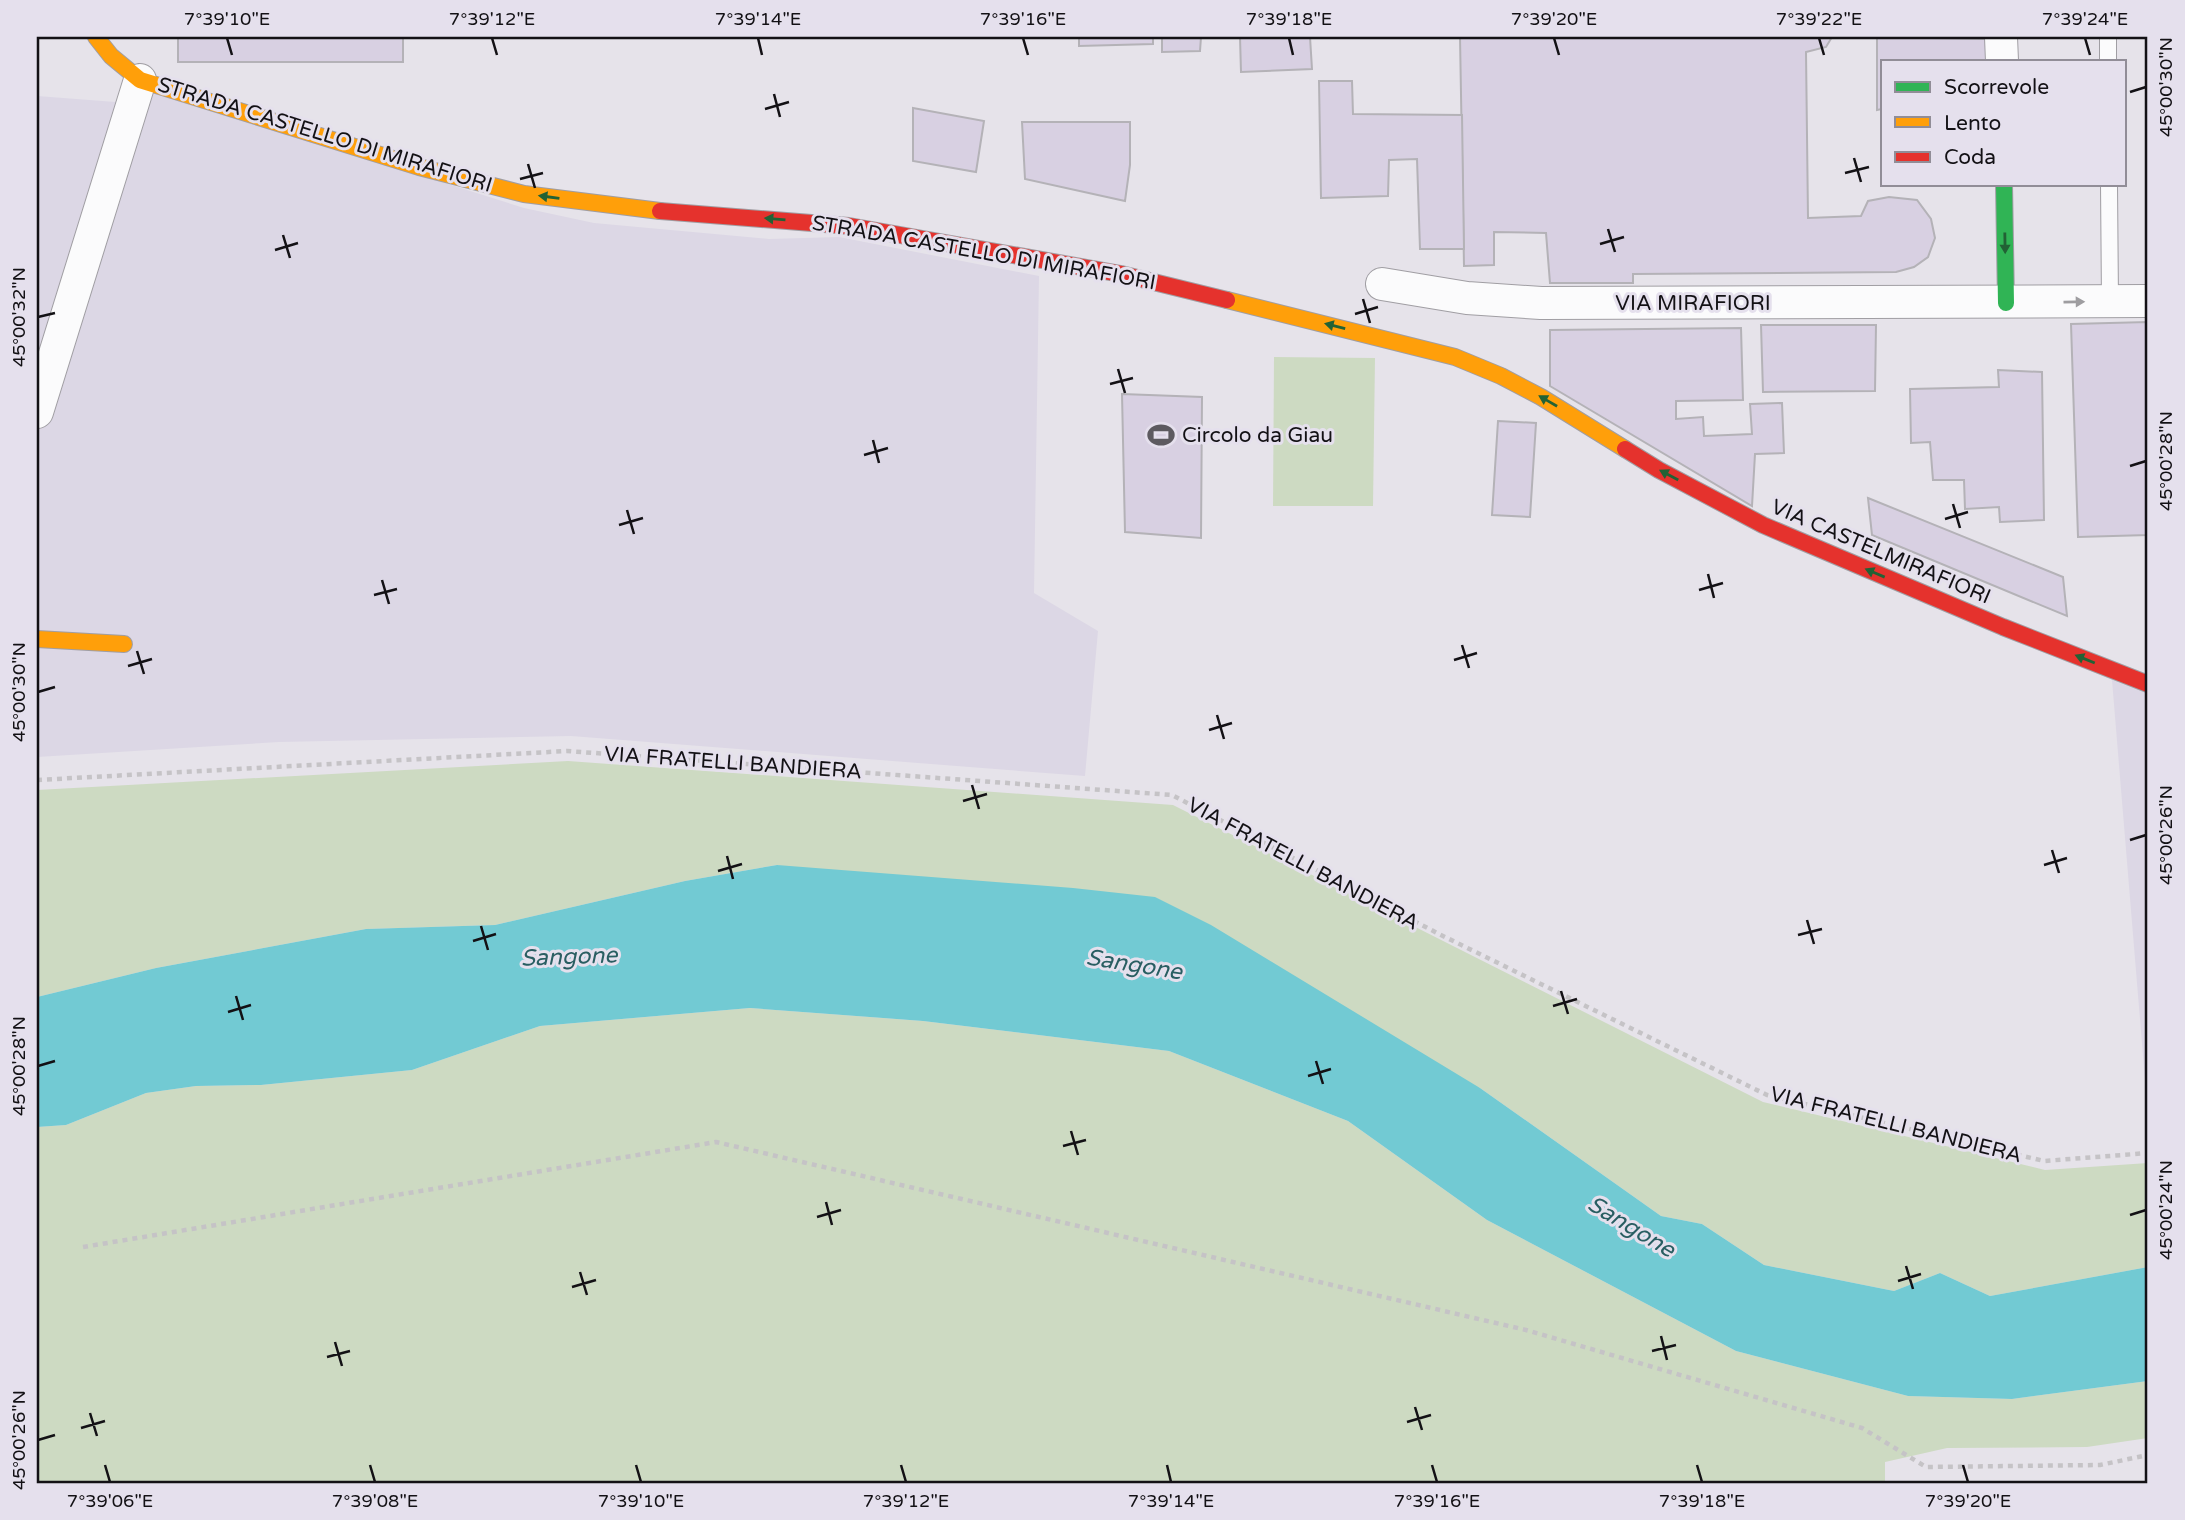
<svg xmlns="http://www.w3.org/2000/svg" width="2185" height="1520" viewBox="0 0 2185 1520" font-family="'Varela Round',sans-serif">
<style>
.built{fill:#dcd7e5}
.green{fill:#cddac2}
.water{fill:#72cad3}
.building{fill:#d8d0e2;stroke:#b4b2b7;stroke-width:2}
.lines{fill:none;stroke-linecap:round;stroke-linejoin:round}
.lane-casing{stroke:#a09ea3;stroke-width:18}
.street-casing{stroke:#a09ea3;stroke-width:34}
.fast-casing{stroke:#a09ea3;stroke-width:18}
.slow-casing{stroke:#a09ea3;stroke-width:18}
.jam-casing{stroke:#a09ea3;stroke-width:18}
.path{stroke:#c5c3c6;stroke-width:4.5;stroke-dasharray:5 5;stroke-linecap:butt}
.lane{stroke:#fbfbfc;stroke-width:16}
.street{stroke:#fbfbfc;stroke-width:32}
.fast{stroke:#30b455;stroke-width:16}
.slow{stroke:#ff9f0a;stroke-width:16}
.jam{stroke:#e5322d;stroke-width:16}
.oneway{fill:#226235}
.oneway2{fill:#9e9da0}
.ticks{fill:none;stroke:#131115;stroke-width:2.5}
.labels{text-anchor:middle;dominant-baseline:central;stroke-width:6;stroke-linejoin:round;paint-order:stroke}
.street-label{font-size:21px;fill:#131115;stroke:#e5e0ed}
.poi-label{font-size:21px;fill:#131115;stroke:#e5e0ed;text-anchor:start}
.water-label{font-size:23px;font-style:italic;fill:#295e62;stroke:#e5e0ed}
.neatline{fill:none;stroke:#131115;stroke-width:2.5}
.ticks-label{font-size:18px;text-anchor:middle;fill:#131115}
</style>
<rect width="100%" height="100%" fill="#e6e3ea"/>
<!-- built -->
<g class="built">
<polygon points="156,92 524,208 594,223 769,239 839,237 1039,276 1034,593 1098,631 1085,776 571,736 279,742 37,757 37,96 115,102"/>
<polygon points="2112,680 2148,694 2148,1116"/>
</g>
<!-- green -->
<g class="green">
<polygon points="1274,357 1375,358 1373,506 1273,506"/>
<polygon points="568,761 1173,805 1763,1102 2045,1170 2148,1163 2148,1267 1990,1296 1940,1273 1894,1291 1764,1265 1702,1224 1661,1216 1480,1088 777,865 685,881 495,925 366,929 156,968 37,997 37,790"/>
<polygon points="750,1008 923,1021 1169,1051 1348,1121 1487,1220 1736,1351 1908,1396 2012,1399 2148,1381 2148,1438 2087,1447 1947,1448 1885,1462 1885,1483 37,1483 37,1127 66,1125 146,1093 196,1086 261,1085 412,1070 540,1026"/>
</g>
<!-- water -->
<polygon class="water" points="777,865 1073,888 1155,897 1211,925 1480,1088 1661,1216 1702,1224 1764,1265 1894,1291 1940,1273 1990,1296 2148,1267 2148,1381 2012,1399 1908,1396 1736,1351 1487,1220 1348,1121 1169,1051 923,1021 750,1008 540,1026 412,1070 261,1085 196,1086 146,1093 66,1125 37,1127 37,997 156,968 366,929 495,925 685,881"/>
<!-- building -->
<g class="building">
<rect x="178" y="37" width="225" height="25"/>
<polygon points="1079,37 1153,37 1153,44 1079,46"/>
<polygon points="1162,37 1201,37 1200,51 1162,52"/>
<polygon points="1240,37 1310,37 1312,69 1241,72"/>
<polygon points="1460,37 1832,37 1826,47 1806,52 1808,218 1861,216 1868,201 1889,197 1917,200 1931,219 1935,238 1928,257 1914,267 1896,272 1633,274 1633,283 1550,283 1546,233 1494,232 1494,265 1464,266"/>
<polygon points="1877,37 1987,39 1987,61 1882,61 1882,109 1877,110"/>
<polygon points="1319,81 1352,81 1353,114 1462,115 1464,249 1420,249 1417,159 1389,160 1388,196 1321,198"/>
<polygon points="913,108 984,121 976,172 913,161"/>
<polygon points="1022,122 1130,122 1130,165 1125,201 1025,179"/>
<polygon points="2148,322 2148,535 2078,537 2071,324"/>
<polygon points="1761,325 1876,325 1875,391 1763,392"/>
<polygon points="1741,328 1743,400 1676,401 1676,419 1703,417 1704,436 1752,434 1750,404 1782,403 1784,453 1755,454 1752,506 1550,386 1550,330"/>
<polygon points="1998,370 2042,372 2044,520 2000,522 1999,507 1965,509 1964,480 1933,480 1930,442 1911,443 1910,389 1999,387"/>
<polygon points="1122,394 1202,397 1201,538 1125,532"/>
<polygon points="1498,421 1536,423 1530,517 1492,515"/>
<polygon points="1868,498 2063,577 2067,616 1872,535"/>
</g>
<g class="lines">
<defs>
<g id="lane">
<polyline points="2108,37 2108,61"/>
<polyline points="2109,184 2110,302"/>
</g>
<g id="street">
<polyline points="2001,37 2002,61"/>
<polyline points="1382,284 1467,298 1541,303 2148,301"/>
<polyline points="37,412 140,80"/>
</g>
<polyline id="fast" points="2004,184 2006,303"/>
<g id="slow">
<polyline points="96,37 111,56 140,80 419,167 524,194 660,211"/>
<polyline points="1227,300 1455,357 1501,376 1541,397 1625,449"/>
<polyline points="37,639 124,644"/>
</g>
<g id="jam">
<polyline points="660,211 849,226 1121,274 1227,300"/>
<polyline points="1625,449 1659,470 1763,525 2003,627 2148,684"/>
</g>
</defs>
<!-- lane casing -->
<use href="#lane" class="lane-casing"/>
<!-- street casing -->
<use href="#street" class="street-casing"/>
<!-- fast casing -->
<use href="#fast" class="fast-casing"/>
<!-- slow casing -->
<use href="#slow" class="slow-casing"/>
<!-- jam casing -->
<use href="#jam" class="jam-casing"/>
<!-- path -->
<g class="path">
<polyline points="37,780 567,751 1172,795 1439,934 1767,1095 2044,1161 2148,1153"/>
<polyline points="83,1247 716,1142 1526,1330 1862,1428 1926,1467 2100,1465 2148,1455"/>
</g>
<!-- lane -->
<use href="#lane" class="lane"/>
<!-- street -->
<use href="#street" class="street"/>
<!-- fast -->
<use href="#fast" class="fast"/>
<!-- slow -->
<use href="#slow" class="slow"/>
<!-- jam -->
<use href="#jam" class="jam"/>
</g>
<!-- one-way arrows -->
<defs><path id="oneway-solid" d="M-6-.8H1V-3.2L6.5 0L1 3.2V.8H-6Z" transform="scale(1.75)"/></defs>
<g class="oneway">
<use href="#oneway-solid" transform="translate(549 197) rotate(-172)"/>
<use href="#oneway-solid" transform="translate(775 219) rotate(-175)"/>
<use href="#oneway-solid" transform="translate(2005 243) rotate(89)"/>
<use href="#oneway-solid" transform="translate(1335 326) rotate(-166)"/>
<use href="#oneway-solid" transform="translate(1548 401) rotate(-150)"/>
<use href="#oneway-solid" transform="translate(1669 475) rotate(-152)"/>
<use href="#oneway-solid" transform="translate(1875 573) rotate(-157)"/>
<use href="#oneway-solid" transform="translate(2085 659) rotate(-158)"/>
</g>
<use class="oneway2" href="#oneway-solid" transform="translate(2074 302) rotate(-1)"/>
<!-- ticks -->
<path class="ticks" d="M227 38 232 55M492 38 497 55M758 38 762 55M1023 38 1028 55M1289 38 1293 55M1554 38 1559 55M1819 38 1824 55M2085 38 2090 55M2130 92 2146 87M774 94 780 117M765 109 789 102M1854 158 1861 182M528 164 535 188M1845 173 1869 167M520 179 543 173M1608 229 1615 252M283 235 290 258M1600 244 1624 237M275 250 298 243M1363 299 1370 323M1355 314 1378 307M38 317 55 313M1118 369 1125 393M1110 384 1133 378M873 440 879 463M864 455 888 448M2130 466 2146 461M1953 504 1960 528M627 510 634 534M1945 519 1968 512M619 525 643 518M1708 574 1714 598M382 580 389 604M1699 590 1723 583M374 595 397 589M1462 645 1469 668M137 651 144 674M1454 660 1477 653M128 666 152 659M38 692 55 687M1217 715 1224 739M1209 730 1232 723M972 785 979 809M963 801 987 794M2130 840 2146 835M2052 850 2059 873M727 856 733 879M2044 865 2067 858M718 871 742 864M1807 920 1814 944M481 926 488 950M1798 935 1822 929M473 941 496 934M1561 991 1568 1014M236 996 243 1020M1553 1006 1577 999M228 1012 251 1005M1316 1061 1323 1084M38 1066 55 1061M1308 1076 1331 1069M1071 1131 1078 1155M1063 1146 1086 1140M826 1202 832 1225M2130 1215 2146 1210M817 1217 841 1210M1906 1266 1913 1289M580 1272 587 1295M1898 1281 1921 1274M572 1287 596 1280M1661 1336 1667 1360M335 1342 342 1366M1652 1351 1676 1345M327 1357 350 1351M1415 1407 1422 1430M90 1413 97 1436M1407 1422 1431 1415M81 1428 105 1421M38 1440 55 1435M105 1465 110 1482M370 1465 375 1482M636 1465 641 1482M901 1465 906 1482M1167 1465 1171 1482M1432 1465 1437 1482M1697 1465 1702 1482M1963 1465 1968 1482"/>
<!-- icons -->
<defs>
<symbol id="stadium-bare" viewBox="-9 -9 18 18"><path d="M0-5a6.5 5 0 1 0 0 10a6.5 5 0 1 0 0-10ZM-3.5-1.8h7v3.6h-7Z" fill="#5d5a60" stroke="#e5e0ed" stroke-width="2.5" paint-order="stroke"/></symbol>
</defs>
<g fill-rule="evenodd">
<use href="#stadium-bare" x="1142" y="416" width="38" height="38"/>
</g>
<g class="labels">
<!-- street labels -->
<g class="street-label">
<text transform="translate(325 135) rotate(17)">STRADA CASTELLO DI MIRAFIORI</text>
<text transform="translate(984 253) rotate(10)">STRADA CASTELLO DI MIRAFIORI</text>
<text x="1693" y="303">VIA MIRAFIORI</text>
<text transform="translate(1881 552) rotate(23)">VIA CASTELMIRAFIORI</text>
<text transform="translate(733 763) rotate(4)">VIA FRATELLI BANDIERA</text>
<text transform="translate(1303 864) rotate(28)">VIA FRATELLI BANDIERA</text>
<text transform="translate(1896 1125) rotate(14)">VIA FRATELLI BANDIERA</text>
</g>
<!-- poi labels -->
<g class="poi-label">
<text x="1182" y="435">Circolo da Giau</text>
</g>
<!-- water labels -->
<g class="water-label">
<text transform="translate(569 957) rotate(-2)">Sangone</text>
<text transform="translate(1134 965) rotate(9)">Sangone</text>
<text transform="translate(1631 1227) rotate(31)">Sangone</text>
</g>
</g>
<!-- border -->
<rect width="2185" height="1520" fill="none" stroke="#e5e0ed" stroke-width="77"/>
<!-- legend -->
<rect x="1881" y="60" width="245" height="126" fill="#e5e0ed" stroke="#918d97" stroke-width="2"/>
<rect x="1895" y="82" width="35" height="10" fill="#30b455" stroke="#918d97" stroke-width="2"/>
<text x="1944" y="94" font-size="21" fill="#131115">Scorrevole</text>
<rect x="1895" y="117" width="35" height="10" fill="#ff9f0a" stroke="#918d97" stroke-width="2"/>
<text x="1944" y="130" font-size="21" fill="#131115">Lento</text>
<rect x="1895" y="152" width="35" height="10" fill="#e5322d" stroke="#918d97" stroke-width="2"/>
<text x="1944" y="164" font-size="21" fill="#131115">Coda</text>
<rect x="38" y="38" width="2108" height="1444" class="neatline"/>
<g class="ticks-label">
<text x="227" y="25">7°39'10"E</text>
<text x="492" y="25">7°39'12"E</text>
<text x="758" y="25">7°39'14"E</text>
<text x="1023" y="25">7°39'16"E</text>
<text x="1289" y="25">7°39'18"E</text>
<text x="1554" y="25">7°39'20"E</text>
<text x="1819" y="25">7°39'22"E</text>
<text x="2085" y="25">7°39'24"E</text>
<text transform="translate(2166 87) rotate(-90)" y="6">45°00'30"N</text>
<text transform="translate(19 317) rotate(-90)" y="6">45°00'32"N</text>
<text transform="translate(2166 461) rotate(-90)" y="6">45°00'28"N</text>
<text transform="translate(19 692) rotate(-90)" y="6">45°00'30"N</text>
<text transform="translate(2166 835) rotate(-90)" y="6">45°00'26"N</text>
<text transform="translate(19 1066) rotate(-90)" y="6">45°00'28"N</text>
<text transform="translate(2166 1210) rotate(-90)" y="6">45°00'24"N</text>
<text transform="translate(19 1440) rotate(-90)" y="6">45°00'26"N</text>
<text x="110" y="1507">7°39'06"E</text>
<text x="375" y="1507">7°39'08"E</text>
<text x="641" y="1507">7°39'10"E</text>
<text x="906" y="1507">7°39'12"E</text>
<text x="1171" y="1507">7°39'14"E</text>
<text x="1437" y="1507">7°39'16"E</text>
<text x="1702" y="1507">7°39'18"E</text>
<text x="1968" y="1507">7°39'20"E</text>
</g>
</svg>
